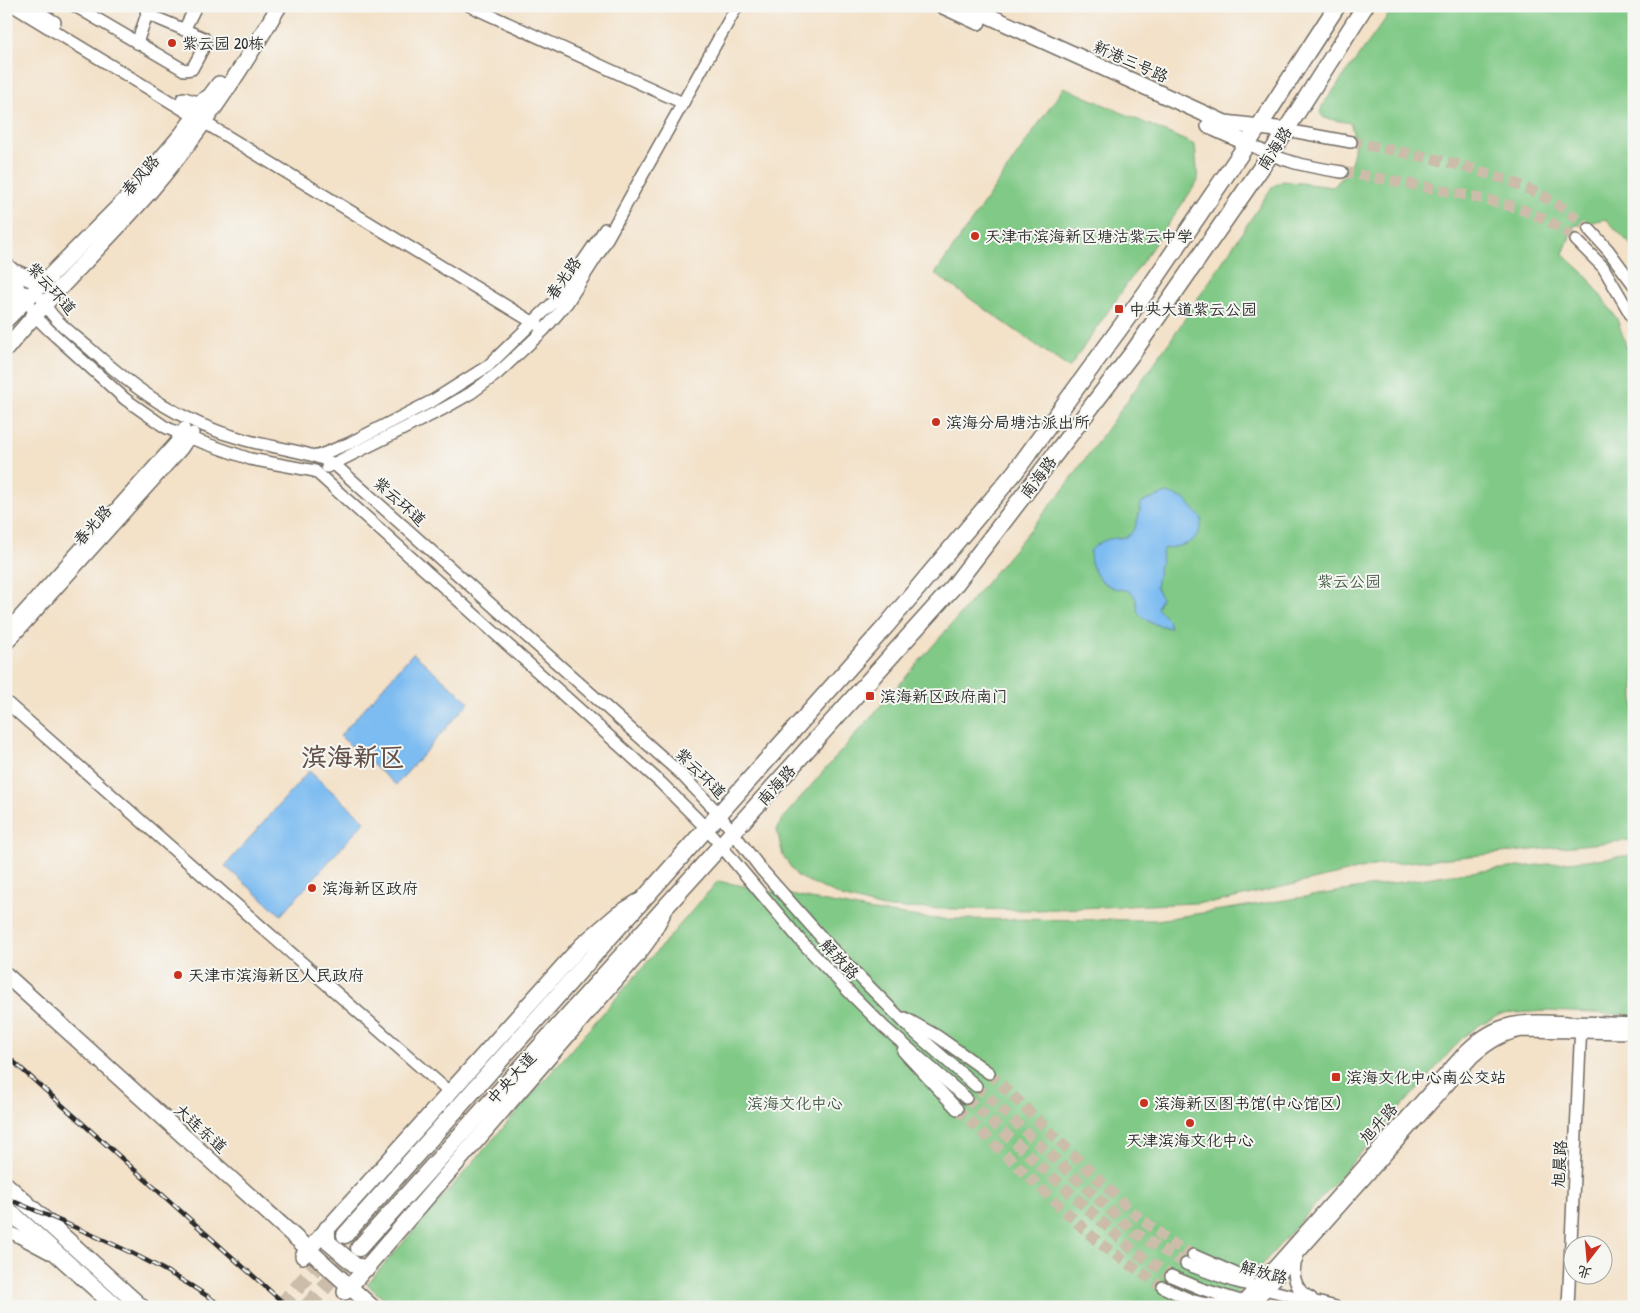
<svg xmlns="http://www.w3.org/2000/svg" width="1640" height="1313" viewBox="0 0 1640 1313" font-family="'Patrick Hand','LXGW WenKai TC',sans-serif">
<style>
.green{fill:#80c986;stroke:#567a58}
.water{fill:#7dbcf1;stroke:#54748e}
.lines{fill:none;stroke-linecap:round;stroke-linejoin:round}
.minor-tunnel{stroke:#cbbda9;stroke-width:11;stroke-dasharray:11 5.5;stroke-linecap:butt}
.highway-tunnel{stroke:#cbbda9;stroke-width:16;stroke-dasharray:16 8;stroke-linecap:butt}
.minor-casing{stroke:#716b62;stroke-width:14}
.major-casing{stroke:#716b62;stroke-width:18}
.highway-casing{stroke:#716b62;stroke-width:19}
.minor{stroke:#fff;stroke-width:11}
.major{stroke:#fff;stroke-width:15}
.highway{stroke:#fff;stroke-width:16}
.rail-casing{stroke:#2b2b2b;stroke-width:4.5}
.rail{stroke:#f6f6f2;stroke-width:2.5;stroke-dasharray:8;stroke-linecap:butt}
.poi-dot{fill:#c8321e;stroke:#f6f6f2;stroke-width:2}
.labels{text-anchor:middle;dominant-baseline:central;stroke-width:4;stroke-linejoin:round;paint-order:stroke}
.poi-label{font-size:16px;fill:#2b2b2b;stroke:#f6f6f2;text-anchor:start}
.street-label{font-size:16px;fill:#2b2b2b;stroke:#f6f6f2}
.park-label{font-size:16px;fill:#445a46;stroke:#f6f6f2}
.town-label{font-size:26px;font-weight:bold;fill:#64514a;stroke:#f6f6f2}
</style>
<rect width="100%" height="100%" fill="#f6f6f2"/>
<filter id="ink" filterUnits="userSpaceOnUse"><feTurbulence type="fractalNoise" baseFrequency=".02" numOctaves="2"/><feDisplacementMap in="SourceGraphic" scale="10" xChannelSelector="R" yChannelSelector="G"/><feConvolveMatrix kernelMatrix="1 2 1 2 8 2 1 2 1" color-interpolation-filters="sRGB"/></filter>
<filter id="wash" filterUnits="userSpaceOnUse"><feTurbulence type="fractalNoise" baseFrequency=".0096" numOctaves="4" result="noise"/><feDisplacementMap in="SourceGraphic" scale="20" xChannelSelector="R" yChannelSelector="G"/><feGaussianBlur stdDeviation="1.12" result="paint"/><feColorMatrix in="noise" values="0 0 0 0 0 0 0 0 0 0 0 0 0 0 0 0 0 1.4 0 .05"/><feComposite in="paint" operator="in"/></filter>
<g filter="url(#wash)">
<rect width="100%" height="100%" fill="#f3e1c8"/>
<!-- green -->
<g class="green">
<path d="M1395 6H1634V248L1606 219 1574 226 1563 254 1586 275 1617 319 1634 367V840L1378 865 1217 902 1035 910 883 908 842 897 797 876 783 856 777 830 782 819 957 618 1063 490 1170 341 1272 187 1283 181 1333 187C1352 169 1360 149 1350 123L1324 118 1320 113 1322 106Z"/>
<polygon points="1064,87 1195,145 1198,181 1069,368 935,274"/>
<polygon points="1634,855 1634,1015 1547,1011 1501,1014 1481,1024 1463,1037 1225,1307 392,1307 367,1284 718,881 873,911 936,919 1157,920 1452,874"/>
</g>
<!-- water -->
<g class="water">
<path d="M1167 493 1185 499 1202 519C1199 545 1185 545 1163 549L1156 587 1161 598 1157 608 1168 619 1170 628 1151 623 1138 613C1137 607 1137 599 1133 594 1129 590 1124 590 1118 589 1099 585 1090 569 1090 551 1116 523 1133 559 1141 503Z"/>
<polygon points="413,653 469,702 396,785 340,736"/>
<polygon points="309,771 365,821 281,915 225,866"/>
</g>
</g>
<g filter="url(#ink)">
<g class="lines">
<!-- minor-tunnel -->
<g class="minor-tunnel">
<path d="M1351 142C1429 158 1530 172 1589 229"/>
<path d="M1342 172C1379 178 1416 185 1452 192 1497 202 1540 209 1576 240"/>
<polyline points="989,1073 1131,1211 1172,1243 1193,1255"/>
<polyline points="976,1086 1134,1232 1186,1264"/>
<polyline points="966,1098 1134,1251 1171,1276"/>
<polyline points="957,1109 1099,1243 1163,1287"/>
</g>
<!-- highway-tunnel -->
<g class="highway-tunnel">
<polyline points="280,1307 343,1236"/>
<polyline points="307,1307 358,1249"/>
</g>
<defs>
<g id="minor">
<polyline points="13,6 539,326"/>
<polyline points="29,6 55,22"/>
<polyline points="75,6 184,70 192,69 206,43 204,38 147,14 145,6"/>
<polyline points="470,6 683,103"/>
<polyline points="184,30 196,6"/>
<polyline points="137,43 147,14"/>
<polyline points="1286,130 1351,142"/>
<path d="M1247 143C1282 162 1304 166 1342 172"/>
<polyline points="1589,229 1608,250 1634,285"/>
<polyline points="1576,240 1603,267 1634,320"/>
<polyline points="6,263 23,278"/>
<polyline points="25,292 35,316 49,330 125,399 165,427 190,438 250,459 315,471 661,783 706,828 800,940 851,994 885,1028 966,1098"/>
<path d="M42 299C51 319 73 334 89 348 137 391 180 422 242 439 272 448 306 450 334 464L681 774 719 814 761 869 830 947 912 1030 976 1086"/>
<polyline points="318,456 350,443 434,400 488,366 558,298 605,229"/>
<polyline points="327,467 443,409 471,393 498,373 544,330 567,303 599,253 737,6"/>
<polyline points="6,631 175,443 184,428"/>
<polyline points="6,645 182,449 193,433"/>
<polyline points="6,702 449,1092"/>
<polyline points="905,1018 937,1036 989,1073"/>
<polyline points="903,1051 957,1109"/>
<polyline points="6,1230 49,1253"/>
<polyline points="1193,1255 1248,1279"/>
<path d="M1298 1255C1291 1271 1293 1290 1311 1298"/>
<polyline points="1186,1264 1233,1281 1336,1307"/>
<polyline points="1171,1276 1202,1289 1247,1303"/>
<path d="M1163 1287C1191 1301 1208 1310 1240 1302"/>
<path d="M1238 1307 1465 1051C1498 1018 1524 1020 1568 1022 1590 1022 1612 1023 1634 1024"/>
<path d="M1251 1307 1472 1058C1487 1044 1502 1034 1522 1031L1634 1033"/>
<polyline points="1568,1307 1581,1024"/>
</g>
<g id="major">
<polyline points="943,6 978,22"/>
<polyline points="967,6 1225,123 1286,130"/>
<polyline points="184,100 197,104 209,97"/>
<polyline points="1209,126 1247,143"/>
<polyline points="17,273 33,280 50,277"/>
<path d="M12 279C19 289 21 299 14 310"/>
<polyline points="6,320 131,194 182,134 219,84"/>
<path d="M6 349C51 293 105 244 152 189 200 132 241 71 279 6"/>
<polyline points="6,975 372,1307"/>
<polyline points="327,1228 328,1242 356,1266 368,1268"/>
<polyline points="303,1256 582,945 617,915 638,902"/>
<polyline points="345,1292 638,954 649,939 662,915"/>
</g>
<g id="highway">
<polyline points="6,1185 141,1307"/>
<polyline points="6,1208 116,1307"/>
<polyline points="345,1235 886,626 1015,472 1147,291 1258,128 1337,6"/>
<polyline points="359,1248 954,586 1134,351 1270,155 1365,6"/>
</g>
</defs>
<!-- minor casing -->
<use href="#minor" class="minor-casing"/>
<!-- major casing -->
<use href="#major" class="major-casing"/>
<!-- highway casing -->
<use href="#highway" class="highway-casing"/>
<!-- minor -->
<use href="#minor" class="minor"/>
<!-- major -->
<use href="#major" class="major"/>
<!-- highway -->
<use href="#highway" class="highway"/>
<defs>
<g id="rail">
<polyline points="6,1055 288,1307"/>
<path d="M6 1198C81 1230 157 1259 223 1307"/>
</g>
</defs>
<!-- rail casing -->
<use href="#rail" class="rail-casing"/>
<!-- rail -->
<use href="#rail" class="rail"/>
</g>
</g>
<!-- markers -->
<g class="poi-dot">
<circle cx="172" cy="43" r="5"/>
<circle cx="975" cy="236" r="5"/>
<rect x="1114" y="304" width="10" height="10" rx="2.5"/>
<circle cx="936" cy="422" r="5"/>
<rect x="865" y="691" width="10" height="10" rx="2.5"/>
<circle cx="312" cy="888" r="5"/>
<circle cx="178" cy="975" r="5"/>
<rect x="1331" y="1072" width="10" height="10" rx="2.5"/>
<circle cx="1144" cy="1103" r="5"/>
<circle cx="1190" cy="1123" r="5"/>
</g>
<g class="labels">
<!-- poi labels -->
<g class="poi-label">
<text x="182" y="43">紫云园 20栋</text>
<text x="985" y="236">天津市滨海新区塘沽紫云中学</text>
<text x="1129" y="309">中央大道紫云公园</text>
<text x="946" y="422">滨海分局塘沽派出所</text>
<text x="880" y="696">滨海新区政府南门</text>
<text x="322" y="888">滨海新区政府</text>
<text x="188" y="975">天津市滨海新区人民政府</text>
<text x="1346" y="1077">滨海文化中心南公交站</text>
<text x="1154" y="1103">滨海新区图书馆(中心馆区)</text>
<text x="1190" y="1140" text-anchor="middle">天津滨海文化中心</text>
</g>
<!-- street labels -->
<g class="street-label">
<text transform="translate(1131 61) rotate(24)">新港三号路</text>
<text transform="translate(1274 148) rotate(-57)">南海路</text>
<text transform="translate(140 175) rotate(-49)">春风路</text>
<text transform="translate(563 278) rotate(-55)">春光路</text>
<text transform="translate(52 288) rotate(48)">紫云环道</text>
<text transform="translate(1038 477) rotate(-53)">南海路</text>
<text transform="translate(400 501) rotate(42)">紫云环道</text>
<text transform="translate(92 525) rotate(-48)">春光路</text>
<text transform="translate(701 773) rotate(45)">紫云环道</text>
<text transform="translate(776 785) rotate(-48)">南海路</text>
<text transform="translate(840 959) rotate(47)">解放路</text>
<text transform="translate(511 1078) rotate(-48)">中央大道</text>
<text transform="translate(1378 1123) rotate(-48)">旭升路</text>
<text transform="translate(201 1128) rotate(42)">大连东道</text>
<text transform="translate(1559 1164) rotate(-87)">旭晨路</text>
<text transform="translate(1264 1272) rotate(15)">解放路</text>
</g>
<!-- park labels -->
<g class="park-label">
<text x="1349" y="581">紫云公园</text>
<text x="795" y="1103">滨海文化中心</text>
</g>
<!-- town labels -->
<g class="town-label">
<text x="353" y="756">滨海新区</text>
</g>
</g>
<!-- margin -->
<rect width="1640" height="1313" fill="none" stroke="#f6f6f2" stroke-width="25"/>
<!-- north arrow -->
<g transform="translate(1588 1260) rotate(196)"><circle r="24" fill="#f6f6f2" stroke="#a5a5a2"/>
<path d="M0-4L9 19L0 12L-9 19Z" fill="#c8321e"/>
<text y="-8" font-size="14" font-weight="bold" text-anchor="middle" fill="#2b2b2b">北</text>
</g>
</svg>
